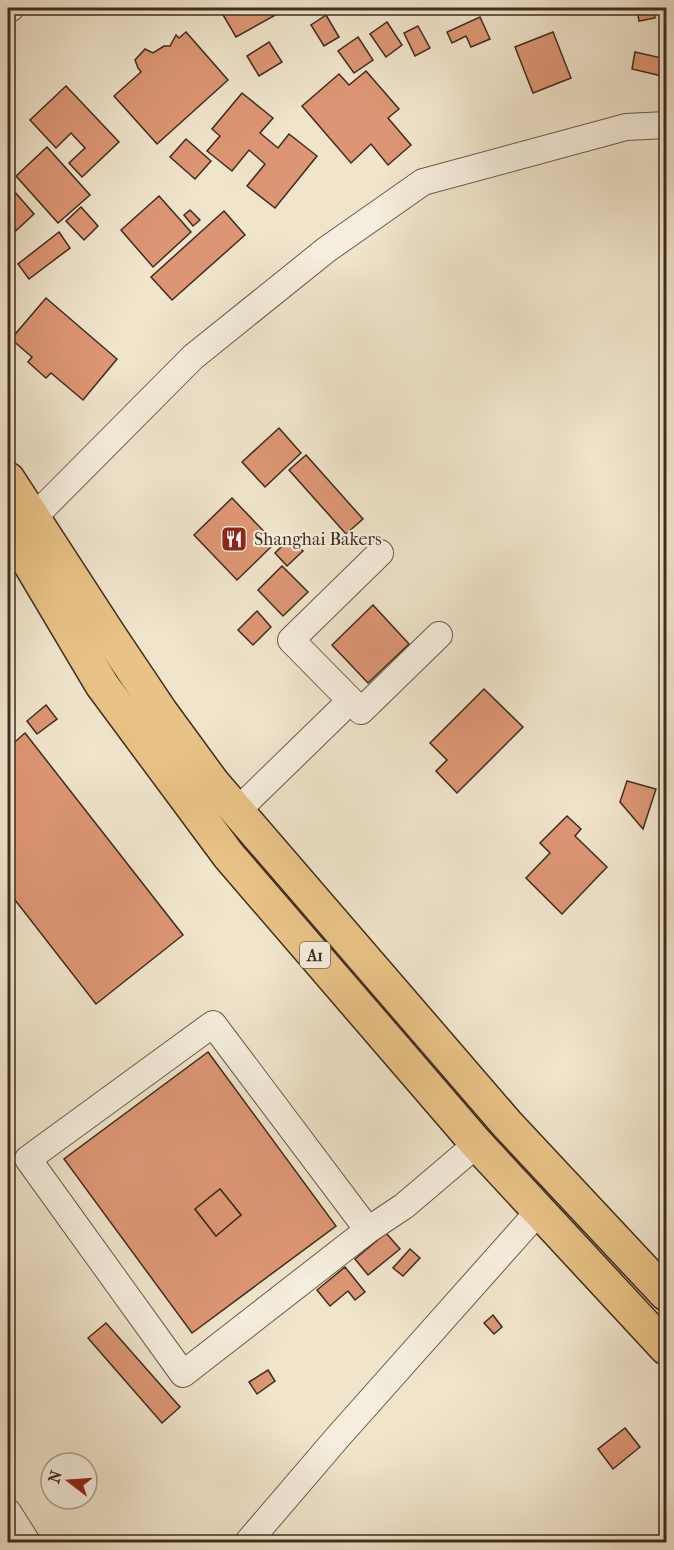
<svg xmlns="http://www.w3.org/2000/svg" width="674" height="1550" viewBox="0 0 674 1550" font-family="'IM FELL French Canon',serif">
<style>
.building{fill:#dd9675;stroke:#3e2c1f;stroke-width:1.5;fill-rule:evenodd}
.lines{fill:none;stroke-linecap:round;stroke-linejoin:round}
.minor-casing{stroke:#6a5a4a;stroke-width:28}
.highway-casing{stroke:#3e2c1f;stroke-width:36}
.minor{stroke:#f5eddd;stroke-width:26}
.highway{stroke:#e8c286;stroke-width:33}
.labels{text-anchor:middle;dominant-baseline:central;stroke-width:4.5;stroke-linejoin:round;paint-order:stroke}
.shield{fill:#f5eddd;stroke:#756658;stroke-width:1.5}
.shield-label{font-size:16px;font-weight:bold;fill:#3e2c1f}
.poi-label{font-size:18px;fill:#3e2c1f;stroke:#f5eddd;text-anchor:start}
</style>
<rect width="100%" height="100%" fill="#f0e4cb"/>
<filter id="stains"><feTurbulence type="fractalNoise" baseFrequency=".00333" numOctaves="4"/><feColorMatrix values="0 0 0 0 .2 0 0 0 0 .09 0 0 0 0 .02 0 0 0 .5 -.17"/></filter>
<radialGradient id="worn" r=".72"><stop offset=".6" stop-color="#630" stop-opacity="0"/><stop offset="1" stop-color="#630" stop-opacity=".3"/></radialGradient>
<!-- building -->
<g class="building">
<polygon points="219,8 288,8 236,37"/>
<polygon points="637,8 654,8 655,18 639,21"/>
<polygon points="326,15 339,37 324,46 311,25"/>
<polygon points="480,17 490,39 471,47 466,36 452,43 447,32"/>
<polygon points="387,22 402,45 386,57 370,34"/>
<polygon points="418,26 430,48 415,56 404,33"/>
<polygon points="186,32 228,80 157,144 114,96 141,72 138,68 135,60 145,49 153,53 164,46 170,46 176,35 179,38"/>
<polygon points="553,32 571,78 533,93 515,47"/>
<polygon points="358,37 373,60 354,73 338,51"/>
<polygon points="269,42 282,62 259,76 247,56"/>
<polygon points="635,52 666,59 666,77 632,69"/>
<polygon points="366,71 399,109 388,118 411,145 388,165 371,144 351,163 302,106 339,74 349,85"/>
<polygon points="66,86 119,142 82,177 69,163 85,148 71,133 56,148 30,120"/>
<polygon points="242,93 273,118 260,133 278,148 289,134 317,156 275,208 247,186 265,164 249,150 232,171 207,151 220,136 212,129"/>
<polygon points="186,139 211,161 195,179 170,157"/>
<polygon points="47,147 90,195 58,223 16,176"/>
<polygon points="8,184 34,214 8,238"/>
<polygon points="159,196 191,232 153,267 121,230"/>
<polygon points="81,207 98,226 84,240 66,221"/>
<polygon points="190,210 200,220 193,226 184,215"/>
<polygon points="224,211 245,235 172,300 151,277"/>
<polygon points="59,232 70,248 29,279 18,264"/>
<polygon points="46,298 117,359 83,400 51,373 46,378 28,362 32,357 11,339"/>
<polygon points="279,428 301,453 265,487 242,462"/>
<polygon points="306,455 363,519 346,534 289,470"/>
<polygon points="232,498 275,543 237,580 194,535"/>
<polygon points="290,538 303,551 287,566 275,553"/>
<polygon points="282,566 308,592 283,616 258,590"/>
<polygon points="373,605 409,644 368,683 332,645"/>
<polygon points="257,611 271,627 253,645 238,630"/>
<polygon points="484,689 523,727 457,793 436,771 447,760 430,743"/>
<polygon points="46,705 57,719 37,734 27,721"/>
<polygon points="25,733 183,935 96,1004 8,891 8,748"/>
<polygon points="627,781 656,789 643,829 620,802"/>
<polygon points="567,816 581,829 575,836 607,867 562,914 526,878 550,853 540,843"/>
<path d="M208 1052 336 1226 192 1333 64 1159ZM220 1189 241 1215 216 1236 195 1209Z"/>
<polygon points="220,1189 241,1215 216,1236 195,1209"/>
<polygon points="386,1233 400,1249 368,1275 355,1259"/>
<polygon points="410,1249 420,1258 403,1276 393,1268"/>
<polygon points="345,1267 365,1292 355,1300 348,1291 330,1306 317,1290"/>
<polygon points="493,1315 502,1327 494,1334 484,1323"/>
<polygon points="106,1323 180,1407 162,1423 88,1338"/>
<polygon points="268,1370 275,1381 257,1394 249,1382"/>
<polygon points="625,1428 640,1447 613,1469 598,1449"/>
</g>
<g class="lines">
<defs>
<g id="minor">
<polyline points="8,10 11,8"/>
<polyline points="33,518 193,357 326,250 423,182 626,127 666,125"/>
<polyline points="380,553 291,640 361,711 439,635"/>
<polyline points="237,811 350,701"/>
<polyline points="368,1230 213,1024 28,1159 183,1374 368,1230 404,1206 477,1144"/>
<polyline points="8,1512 27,1542"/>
<polyline points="248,1542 337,1438 538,1212"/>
</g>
<g id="highway">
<polyline points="8,479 110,636 161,712 213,783 507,1124 666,1294"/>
<polyline points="8,527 102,685 229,856 477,1144 666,1348"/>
</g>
</defs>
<!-- minor casing -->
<use href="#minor" class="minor-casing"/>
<!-- highway casing -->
<use href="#highway" class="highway-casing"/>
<!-- minor -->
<use href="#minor" class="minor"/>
<!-- highway -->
<use href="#highway" class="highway"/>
</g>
<!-- icons -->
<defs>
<symbol id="restaurant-square" viewBox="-11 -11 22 22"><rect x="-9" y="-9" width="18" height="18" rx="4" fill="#8f2418" stroke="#f5eddd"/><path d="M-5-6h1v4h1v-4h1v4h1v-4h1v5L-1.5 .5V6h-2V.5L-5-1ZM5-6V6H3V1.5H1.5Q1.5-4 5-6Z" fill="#fff"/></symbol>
</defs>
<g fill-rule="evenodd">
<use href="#restaurant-square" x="219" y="524" width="30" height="30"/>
</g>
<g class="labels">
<!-- shield labels -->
<rect class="shield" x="300" y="942" width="30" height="26" rx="4.5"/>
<g class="shield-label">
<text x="315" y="955">A1</text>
</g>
<!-- poi labels -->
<g class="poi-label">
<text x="254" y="539">Shanghai Bakers</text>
</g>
</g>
<!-- margin -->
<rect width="674" height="1550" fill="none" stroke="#f0e4cb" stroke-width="30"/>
<rect x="9" y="9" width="656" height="1532" fill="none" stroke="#3e2c1f" stroke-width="3"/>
<rect x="15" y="15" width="644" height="1520" fill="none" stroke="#3e2c1f" stroke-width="1.5"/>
<!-- north arrow -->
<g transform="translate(69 1481) rotate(287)"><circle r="28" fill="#f5eddd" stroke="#aca091" stroke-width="1.5"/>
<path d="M0-4.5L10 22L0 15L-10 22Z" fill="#8f2418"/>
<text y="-9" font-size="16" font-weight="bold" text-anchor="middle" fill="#3e2c1f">N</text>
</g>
<rect width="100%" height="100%" filter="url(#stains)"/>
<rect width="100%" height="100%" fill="url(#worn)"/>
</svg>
